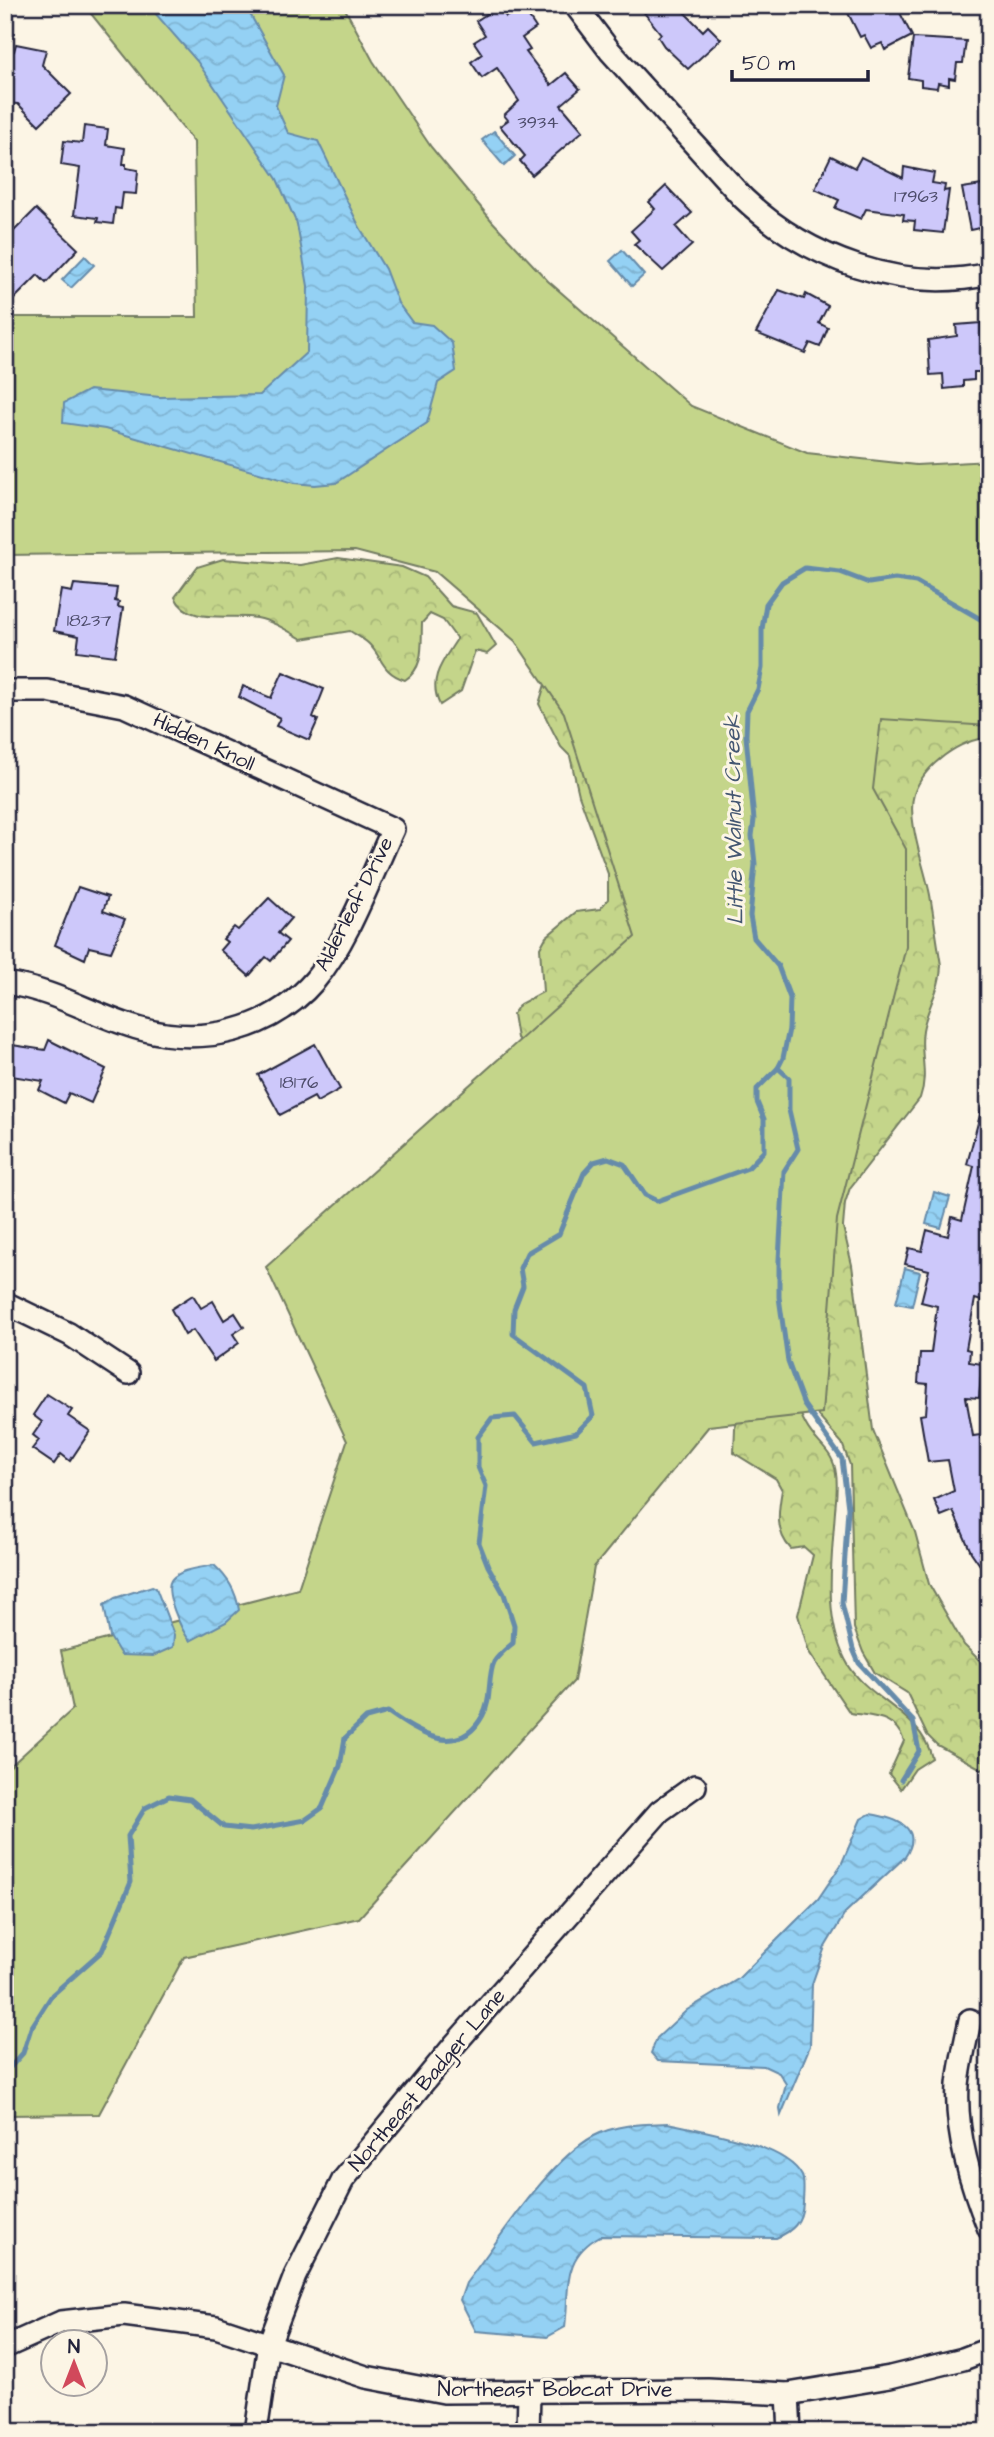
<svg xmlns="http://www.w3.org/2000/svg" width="994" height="2437" viewBox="0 0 994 2437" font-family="'Architects Daughter',sans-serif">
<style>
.forest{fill:url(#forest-crowns);stroke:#737c62;stroke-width:2}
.park{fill:#c4d58a;stroke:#737c62;stroke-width:2}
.water{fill:url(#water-waves);stroke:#668baa;stroke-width:2}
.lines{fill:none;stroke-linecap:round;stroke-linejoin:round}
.stream{stroke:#668baa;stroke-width:5}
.building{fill:#cdc8fa;stroke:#22223b;stroke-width:2}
.street-casing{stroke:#22223b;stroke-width:26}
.street{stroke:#fcf5e5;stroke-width:21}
.labels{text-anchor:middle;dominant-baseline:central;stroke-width:6;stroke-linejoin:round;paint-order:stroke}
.number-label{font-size:18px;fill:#4d4c6b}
.street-label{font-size:21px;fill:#22223b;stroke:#fcf5e5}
.water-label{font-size:23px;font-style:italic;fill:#445772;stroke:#fcf5e5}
</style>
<defs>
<pattern id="forest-crowns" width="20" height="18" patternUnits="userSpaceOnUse" patternTransform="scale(1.75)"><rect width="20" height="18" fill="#c4d58a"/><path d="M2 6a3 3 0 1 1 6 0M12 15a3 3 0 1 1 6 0" fill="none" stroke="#a8b778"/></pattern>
<pattern id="water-waves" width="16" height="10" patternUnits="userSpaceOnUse" patternTransform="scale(1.75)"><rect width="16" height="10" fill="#94d1f4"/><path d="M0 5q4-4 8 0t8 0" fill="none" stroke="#7fb3d2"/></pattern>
</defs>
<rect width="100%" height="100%" fill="#fcf5e5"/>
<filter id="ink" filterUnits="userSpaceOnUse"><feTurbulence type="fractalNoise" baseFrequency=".0143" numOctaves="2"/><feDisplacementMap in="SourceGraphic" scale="14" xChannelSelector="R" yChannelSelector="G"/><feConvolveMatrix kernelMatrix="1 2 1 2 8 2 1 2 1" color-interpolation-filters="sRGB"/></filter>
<g filter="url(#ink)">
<!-- forest -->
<g class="forest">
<path d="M338 558 402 567 425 577 451 606 477 613 496 646 487 654 475 651 461 691 440 705C427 679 443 661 457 639L443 620 430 614 422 623C421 645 425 667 405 680 381 672 383 658 369 644 364 639 356 635 350 631L302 639C288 631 273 621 257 618 230 613 188 626 175 597L197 567 223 559 300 565Z"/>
<path d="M989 642V738C960 739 924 765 914 794 906 819 925 869 930 895 934 918 937 942 941 965 941 989 927 1007 923 1030 919 1054 929 1073 920 1098L850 1188 845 1203 843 1227 852 1265 873 1430 915 1532 929 1584 964 1645 989 1670V1773L937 1745 927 1735 907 1693 875 1673 863 1652 854 1628 850 1465 842 1443 818 1416 809 1390 761 764Z"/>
<polygon points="560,660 651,933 525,1047 517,1038 513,1014 520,1004 543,992 540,948 546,937 576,912 600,909 608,899 608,874 579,795 570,756 561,747 539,704 546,681"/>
<path d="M787 1381C793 1395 798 1411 806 1425 816 1444 834 1451 836 1474 838 1486 836 1499 835 1511 832 1559 823 1615 845 1659 865 1700 921 1711 932 1758L915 1769 901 1789 889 1774 904 1741C895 1715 874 1717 850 1713L809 1652 798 1615 813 1555 804 1547 791 1549C775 1532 778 1512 782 1490L776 1479 734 1453 735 1428 743 1405Z"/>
</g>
<!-- park -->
<polygon class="park" points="84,5 343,5 373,61 431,147 492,221 548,281 691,406 807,453 916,465 989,461 989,726 881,719 873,789 906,849 906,947 837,1219 822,1413 709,1426 594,1567 574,1681 359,1918 184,1957 99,2114 5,2115 5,1771 73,1709 61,1651 298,1589 347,1441 266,1267 635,937 564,713 515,641 435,572 355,551 5,555 5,317 197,317 194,142"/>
<!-- water -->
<g class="water">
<polygon points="148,5 245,5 284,75 276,106 288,133 318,141 359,226 385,269 398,303 412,322 432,325 452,343 456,371 438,383 427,423 336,483 315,485 294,483 105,429 63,423 64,403 89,390 160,397 260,395 307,352 308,286 297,224 277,179 197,61"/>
<polygon points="494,131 515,156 504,166 482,140"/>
<polygon points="622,250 644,275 632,286 610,261"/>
<polygon points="85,256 94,265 71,288 62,280"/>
<polygon points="934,1192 950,1197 941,1228 926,1224"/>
<polygon points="905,1268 920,1272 912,1306 896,1303"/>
<path d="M214 1565C228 1578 236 1591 239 1610L226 1622 190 1641C182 1631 162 1590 172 1579 181 1569 201 1568 214 1565Z"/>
<polygon points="152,1586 156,1588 174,1635 173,1647 153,1656 121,1655 110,1637 104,1605 115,1598"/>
<path d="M870 1814C895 1818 925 1827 905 1857L846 1912 825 1947 812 1984 810 2046 781 2115 780 2108 786 2084 779 2073 764 2066 658 2061 651 2053 657 2038 687 2010 738 1979 818 1899 841 1865 861 1819Z"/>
<path d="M668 2123C702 2131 786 2144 802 2176 805 2183 803 2195 803 2203 802 2222 793 2231 776 2238L600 2236C561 2258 570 2287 565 2327L547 2337 476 2331 460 2300 466 2283C499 2240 548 2161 594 2136 617 2124 643 2124 668 2123Z"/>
</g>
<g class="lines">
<!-- stream -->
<g class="stream">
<polyline points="778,1068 789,1078 789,1110 798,1149 784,1171 779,1260 779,1297 788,1362 804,1405 842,1459 848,1508 842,1603 853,1649 859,1663 913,1721 919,1751 901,1780"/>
<path d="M5 2073 23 2053 31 2028 52 1995 102 1951 131 1882 128 1836 145 1808 169 1796 190 1799 224 1827 251 1830 305 1820 322 1808 340 1766 345 1738 366 1718 388 1712C418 1733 459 1760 483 1715 492 1700 487 1678 494 1662 498 1655 507 1648 513 1643L514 1625 504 1594 488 1566 479 1543 486 1486 478 1467V1437L492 1418 515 1416 536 1442 576 1433 593 1416 587 1388 513 1334 514 1309 523 1286 520 1268 527 1253 559 1234 584 1173 594 1162 608 1158 624 1164 645 1195 657 1201 748 1168 764 1151V1119L757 1102V1089L778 1068 783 1058 789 1029 790 998 778 966 754 938 750 916 755 864 752 836 754 820 746 736 747 711 758 689 762 668V629L766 604 782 582 805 568 840 572 869 583 895 579 916 582 989 624"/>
</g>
</g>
<!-- building -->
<g class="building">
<polygon points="638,5 677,5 703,31 708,26 721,39 688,69 664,46 658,37 661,34"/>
<polygon points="844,5 896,5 912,36 885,50 882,43 871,48 864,35 860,37"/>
<polygon points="499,6 506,17 522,7 536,28 522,38 530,50 526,52 551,85 566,73 580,89 561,105 583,131 532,175 520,161 525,156 500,126 508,120 504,115 519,101 497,68 482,78 471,62 482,54 474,42 485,35 476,21"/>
<polygon points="913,38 966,41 963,63 957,63 955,79 949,78 949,85 938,83 937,88 921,86 921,80 908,78"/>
<polygon points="16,44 46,50 42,65 71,94 39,125 18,104 5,103 5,58 8,50 14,51"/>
<polygon points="84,126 108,129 106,145 125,148 123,164 126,164 126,168 138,170 136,194 123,193 121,209 115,208 113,224 97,222 98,218 74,215 80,168 61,165 64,141 82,143"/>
<polygon points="831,156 855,168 861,157 903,178 904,167 934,173 932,183 945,185 944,191 949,190 943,233 914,230 915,221 903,220 904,214 866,209 861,219 835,208 839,200 815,189"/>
<polygon points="989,184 989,226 970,230 962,188"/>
<polygon points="666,186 692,213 676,227 692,245 663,271 634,244 639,240 631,231 655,209 649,202"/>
<polygon points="36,209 78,249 46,283 38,275 14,299 5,290 5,240"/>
<polygon points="779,290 804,299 806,294 828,306 819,323 828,328 820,347 810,343 805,353 756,333"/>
<polygon points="981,323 982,342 989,342 989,367 985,367 986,372 974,372 974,380 963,381 963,387 944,389 943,374 930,375 928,340 957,336 956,325"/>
<polygon points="74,584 117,588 115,601 119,602 118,607 123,608 115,656 77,651 79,636 54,631 61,590 72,592"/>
<polygon points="283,672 324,689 313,717 318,720 309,740 276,726 280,718 239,697 243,686 271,698"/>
<polygon points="78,887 108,897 103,911 125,919 111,952 89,947 85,959 55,945"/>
<polygon points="269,898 291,918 278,933 288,941 271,961 266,957 249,976 220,950 227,942 223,939 234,927 238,930"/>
<polygon points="49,1040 106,1069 91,1103 69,1093 64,1103 39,1090 43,1081 5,1075 5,1044 45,1050"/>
<polygon points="315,1044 340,1089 317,1102 314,1097 280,1115 258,1075"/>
<polygon points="983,1104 989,1105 989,1287 985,1302 975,1299 966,1349 970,1350 969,1362 982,1364 979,1398 966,1397 973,1436 980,1435 989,1476 989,1578 971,1552 953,1511 941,1516 934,1500 954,1491 948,1460 928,1462 920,1415 926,1414 928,1384 918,1383 920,1353 931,1353 937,1306 921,1302 929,1270 905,1264 909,1248 922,1251 927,1230 948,1236 952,1217 962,1220 974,1166 967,1164"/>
<polygon points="193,1295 201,1308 213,1301 224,1320 235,1313 244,1327 233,1334 239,1343 214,1361 193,1330 185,1335 171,1309"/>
<polygon points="47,1394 72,1410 68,1416 90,1431 70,1461 61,1454 54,1464 32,1449 39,1440 33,1435 42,1422 33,1415"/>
</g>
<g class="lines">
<defs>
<g id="street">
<path d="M575 5 610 51 743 198C806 258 901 294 989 274"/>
<path d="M5 691H47L124 706 393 829C371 876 348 941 315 980 271 1031 203 1046 141 1029 93 1016 59 991 5 983"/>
<polyline points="5,1303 69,1334 128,1373"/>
<path d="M970 2020C966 2041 960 2063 958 2085 955 2134 971 2184 989 2229"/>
<polyline points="5,2347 61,2322 124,2315 216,2327 366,2377 444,2392 708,2390 788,2394 890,2377 963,2359 989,2349"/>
<polyline points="788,2394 790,2432"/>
<polyline points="256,2432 269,2344 295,2276 343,2180 455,2044 660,1811 695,1786"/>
<polyline points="528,2432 529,2392"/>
</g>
</defs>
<!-- street casing -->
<use href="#street" class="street-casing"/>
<!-- street -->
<use href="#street" class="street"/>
</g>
</g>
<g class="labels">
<!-- number labels -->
<g class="number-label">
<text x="538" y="122">3934</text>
<text x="916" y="196">17963</text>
<text x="89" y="620">18237</text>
<text x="299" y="1082">18176</text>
</g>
<!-- street labels -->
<g class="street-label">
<text transform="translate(204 742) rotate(25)">Hidden Knoll</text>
<text transform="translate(354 904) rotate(-63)">Alderleaf Drive</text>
<text transform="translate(427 2080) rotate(-50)">Northeast Badger Lane</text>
<text x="555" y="2389">Northeast Bobcat Drive</text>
</g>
<!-- water labels -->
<g class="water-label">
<text transform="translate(734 820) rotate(-91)">Little Walnut Creek</text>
</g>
</g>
<!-- margin -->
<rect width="994" height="2437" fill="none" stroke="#fcf5e5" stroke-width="28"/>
<rect x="14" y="14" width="966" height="2409" fill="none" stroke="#22223b" stroke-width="2.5" filter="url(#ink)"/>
<!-- north arrow -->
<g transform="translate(74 2363)"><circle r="33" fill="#fcf5e5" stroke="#a5a1a1" stroke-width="2"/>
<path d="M0-5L12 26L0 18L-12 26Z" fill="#d1495b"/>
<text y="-10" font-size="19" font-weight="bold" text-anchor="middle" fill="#22223b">N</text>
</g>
<!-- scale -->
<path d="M732 70v10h136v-10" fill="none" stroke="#22223b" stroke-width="3.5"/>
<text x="742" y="70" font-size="21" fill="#22223b" stroke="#fcf5e5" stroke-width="5" paint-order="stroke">50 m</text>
</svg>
